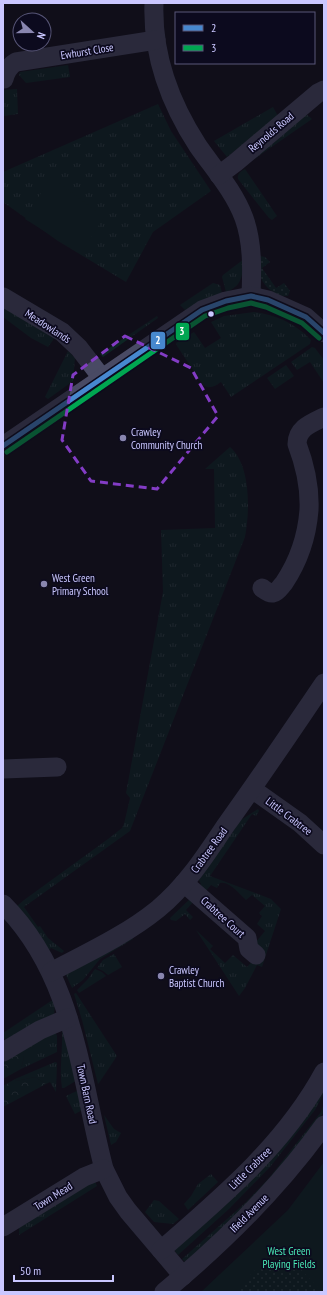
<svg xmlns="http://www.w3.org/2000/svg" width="327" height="1295" viewBox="0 0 327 1295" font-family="'PT Sans Narrow',sans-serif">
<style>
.grass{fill:url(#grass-tufts)}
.forest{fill:url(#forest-crowns)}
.park{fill:#0d2524}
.garden{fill:url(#garden-dots)}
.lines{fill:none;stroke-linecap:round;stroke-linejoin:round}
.minor{stroke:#494a64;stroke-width:19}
.bus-1-casing{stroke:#0c0a1e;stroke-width:8}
.bus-2-casing{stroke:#0c0a1e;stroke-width:8}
.bus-1{stroke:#4788cf;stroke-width:5}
.bus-2{stroke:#00a651;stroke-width:5}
.marked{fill:none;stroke:#833cc5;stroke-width:3;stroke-dasharray:8 5;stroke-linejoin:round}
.bus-dot{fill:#cac7ff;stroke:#0c0a1e;stroke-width:1.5}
.poi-dot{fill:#8986af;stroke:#0c0a1e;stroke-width:1.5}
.labels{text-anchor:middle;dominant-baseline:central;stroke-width:3.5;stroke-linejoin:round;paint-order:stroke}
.street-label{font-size:11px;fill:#cac7ff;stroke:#0c0a1e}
.poi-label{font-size:11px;fill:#cac7ff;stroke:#0c0a1e;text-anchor:start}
.park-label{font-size:11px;fill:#4ae9b7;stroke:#0c0a1e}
.line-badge{stroke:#0c0a1e;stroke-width:1.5}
.badge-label{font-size:11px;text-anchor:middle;font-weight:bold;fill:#fff}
</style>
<defs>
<pattern id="grass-tufts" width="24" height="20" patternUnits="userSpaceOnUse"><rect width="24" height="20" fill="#0d2524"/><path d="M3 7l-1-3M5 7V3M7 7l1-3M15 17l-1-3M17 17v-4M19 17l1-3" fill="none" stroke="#2f4345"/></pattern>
<pattern id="forest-crowns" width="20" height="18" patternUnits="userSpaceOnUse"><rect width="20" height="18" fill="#0d2524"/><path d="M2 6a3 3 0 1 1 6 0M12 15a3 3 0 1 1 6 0" fill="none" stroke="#2f4345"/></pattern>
<pattern id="garden-dots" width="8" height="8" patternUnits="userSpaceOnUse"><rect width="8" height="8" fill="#0d2524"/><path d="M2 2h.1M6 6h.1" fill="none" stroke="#2f4345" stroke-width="1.8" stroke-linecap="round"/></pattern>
</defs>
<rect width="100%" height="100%" fill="#100e1a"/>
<!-- grass -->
<g class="grass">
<polygon points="68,65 70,77 26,83 19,75 20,72"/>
<polygon points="17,89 18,114 4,116 3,90"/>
<polygon points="158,104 171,131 211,191 153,232 126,282 58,241 3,202 3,172"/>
<polygon points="273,107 278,116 227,157 214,141"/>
<polygon points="306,114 312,119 247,164"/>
<path d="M245 169 277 216 272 220 269 218 238 179C237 174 240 172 245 169Z"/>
<path d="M244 259C242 275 243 286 226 292L222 277 223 275Z"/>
<polygon points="213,283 220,285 222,293 185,310 180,305"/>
<polygon points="3,303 56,336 48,347 31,338 3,317"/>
<path d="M254 312C276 315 295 323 311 340L310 344 231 397 221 382C215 386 210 390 203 385L177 346 176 343 194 332 205 348 221 338 211 322 224 316Z"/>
<polygon points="157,316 158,318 103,357 100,354"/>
<polygon points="312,347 315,348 324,360 324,383 310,362 297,370 291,362"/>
<polygon points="68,351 75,358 73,381 48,399 45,397"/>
<polygon points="286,365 294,376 275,389 267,378"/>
<path d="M230 447C251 465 250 511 245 537L130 831 24 907 38 927 40 926 48 938 64 951 62 953 51 948 49 950 17 906 24 900 108 839 122 828 124 824 130 798 126 793 163 592 161 530 215 528 214 469H205Z"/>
<path d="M258 809 259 811 256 816 252 814 210 876 271 899 281 909 262 967 257 965 245 988 239 996 196 930 213 946 210 949 225 963 233 955 247 967 263 950 255 943 265 931 257 924 262 916 259 913 265 906 252 895 246 900C239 894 230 881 220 883L217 888 211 885 204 893 199 887 201 884 199 880 241 820Z"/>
<polygon points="192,897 195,900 186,910 193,917 190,920 185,914 176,921 171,920 170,918"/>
<polygon points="132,936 133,939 100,959 83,980 72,988 65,973"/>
<polygon points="114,954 122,967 108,975 103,971 97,968 103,960"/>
<polygon points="95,969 102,972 106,976 79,993 77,990 88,979"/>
<polygon points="76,993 117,1056 99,1083 98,1084 82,1020 74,994"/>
<polygon points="54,999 55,1003 54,1016 8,1041 3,1038 3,1033"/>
<polygon points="54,1029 57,1036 57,1052 21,1069 24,1057 16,1051"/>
<path d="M62 1030 79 1079 64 1088H62C59 1069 63 1049 62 1030Z"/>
<polygon points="55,1062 57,1063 56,1092 50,1082 46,1084 35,1077 16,1081 15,1079"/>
<polygon points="324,1081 324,1093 315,1110 270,1167 229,1209 178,1255 171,1246"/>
<polygon points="81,1089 86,1108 75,1114 66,1096"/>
<polygon points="324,1103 324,1112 301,1143 239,1215 186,1263 182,1259 245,1203 269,1178 321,1112"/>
<polygon points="104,1115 114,1129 121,1133 116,1142 111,1145"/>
<polygon points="211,1174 218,1182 188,1210 184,1204 191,1196 198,1184"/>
<polygon points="94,1179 97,1186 19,1235 19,1227"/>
<polygon points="154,1200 159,1201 179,1219 173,1224 154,1222 145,1212"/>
</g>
<!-- forest -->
<g class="forest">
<polygon points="16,1051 22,1054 24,1057 21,1069 3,1079 3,1056"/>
<polygon points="35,1077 46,1084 3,1107 3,1086 15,1079 16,1081"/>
</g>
<!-- park -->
<g class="park">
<polygon points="51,177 104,217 81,254 25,219"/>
<polygon points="324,1162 324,1292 201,1292 288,1210"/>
</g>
<!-- garden -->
<g class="garden">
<path d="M260 256 265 257 270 262 262 268 276 288 284 283 290 291 288 296C276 297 264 287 260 276 259 270 260 262 260 256Z"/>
<polygon points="290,1258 322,1292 238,1292 252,1273 267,1260"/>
</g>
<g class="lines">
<!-- minor -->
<g class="minor">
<path d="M154 3C152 55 170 103 198 146 214 169 234 191 244 218 253 243 252 270 251 296"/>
<path d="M4 79C6 71 9 66 16 62L156 40"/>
<polyline points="219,175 235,163 318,93 324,90"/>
<polyline points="3,297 62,332 79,348 102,378"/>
<polyline points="3,446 202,310 226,301 251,296 268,300 306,317 324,333"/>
<path d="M262 588C265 590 269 594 273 593 278 592 281 586 284 583 298 562 307 536 309 510 310 488 305 465 297 444 297 428 312 423 324 417"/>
<polyline points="3,769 57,767"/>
<polyline points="252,789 300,823 324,845"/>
<polyline points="184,883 247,938 249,949 256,955"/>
<path d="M3 904C75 976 80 1077 104 1169L118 1197 128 1211 183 1276"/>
<path d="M51 972C87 953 126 935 158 909 186 886 206 855 226 825 260 778 292 730 324 683"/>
<polyline points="3,1052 40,1030 68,1018"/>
<polyline points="3,1227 84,1177 104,1169"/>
<path d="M161 1250C222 1197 285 1144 324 1072"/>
<path d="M164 1292C223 1243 279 1188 324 1125"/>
</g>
<defs>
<polyline id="bus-1" points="3,446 202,310 226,301 251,296 268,300 306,317 324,333"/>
<polyline id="bus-2" points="7,452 205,316 228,308 251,303 266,307 302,323 319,338"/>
</defs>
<!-- bus-1 casing -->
<use href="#bus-1" class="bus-1-casing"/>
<!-- bus-2 casing -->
<use href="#bus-2" class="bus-2-casing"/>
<!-- bus-1 -->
<use href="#bus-1" class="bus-1"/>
<!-- bus-2 -->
<use href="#bus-2" class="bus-2"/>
</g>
<!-- marked area -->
<path d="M0 0H327V1295H0ZM125 336 191 368 218 416 157 489 91 481 62 440 73 375Z" fill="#100e1a" fill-opacity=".55" fill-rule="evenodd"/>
<path class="marked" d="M125 336 191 368 218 416 157 489 91 481 62 440 73 375Z"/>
<!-- markers -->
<circle class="bus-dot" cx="211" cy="314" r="3.5"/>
<g class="poi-dot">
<circle cx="123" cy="438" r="4"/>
<circle cx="44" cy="584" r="4"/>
<circle cx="161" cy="976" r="4"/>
</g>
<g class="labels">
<!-- street labels -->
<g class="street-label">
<text transform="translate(87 51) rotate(-9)">Ewhurst Close</text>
<text transform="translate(271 132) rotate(-40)">Reynolds Road</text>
<text transform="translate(48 326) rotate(33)">Meadowlands</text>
<text transform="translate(289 816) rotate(37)">Little Crabtree</text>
<text transform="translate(209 850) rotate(-54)">Crabtree Road</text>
<text transform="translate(223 917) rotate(42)">Crabtree Court</text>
<text transform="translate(87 1094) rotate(78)">Town Barn Road</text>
<text transform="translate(250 1168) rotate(-45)">Little Crabtree</text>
<text transform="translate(53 1196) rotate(-32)">Town Mead</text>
<text transform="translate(249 1213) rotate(-45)">Ifield Avenue</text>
</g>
<!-- poi labels -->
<g class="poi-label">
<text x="131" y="432">Crawley<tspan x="131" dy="13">Community Church</tspan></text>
<text x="52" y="578">West Green<tspan x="52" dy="13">Primary School</tspan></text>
<text x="169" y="970">Crawley<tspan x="169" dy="13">Baptist Church</tspan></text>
</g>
<!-- park labels -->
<g class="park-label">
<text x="289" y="1251">West Green<tspan x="289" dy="13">Playing Fields</tspan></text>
</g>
</g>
<g class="line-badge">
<rect x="175" y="322" width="15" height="19" rx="4" fill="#00a651"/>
<rect x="150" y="331" width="16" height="19" rx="4" fill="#4788cf"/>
</g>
<g class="badge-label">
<text x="182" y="335">3</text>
<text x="158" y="344">2</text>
</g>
<!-- border -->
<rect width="327" height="1295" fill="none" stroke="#cac7ff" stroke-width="8"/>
<!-- legend -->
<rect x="175" y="12" width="140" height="52" fill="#0c0a1e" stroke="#585678"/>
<rect x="183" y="25" width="20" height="6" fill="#4788cf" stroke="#585678"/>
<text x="211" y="32" font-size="12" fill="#cac7ff">2</text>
<rect x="183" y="45" width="20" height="6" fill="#00a651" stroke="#585678"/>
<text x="211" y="52" font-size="12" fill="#cac7ff">3</text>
<!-- north arrow -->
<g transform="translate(32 32) rotate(111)"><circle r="19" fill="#0c0a1e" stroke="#585678"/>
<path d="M0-3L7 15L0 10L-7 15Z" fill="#8986af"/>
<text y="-6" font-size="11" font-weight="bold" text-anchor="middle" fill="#cac7ff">N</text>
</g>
<!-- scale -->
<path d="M14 1275v6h99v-6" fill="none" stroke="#cac7ff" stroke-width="2"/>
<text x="20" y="1275" font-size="12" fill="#cac7ff" stroke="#0c0a1e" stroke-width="3" paint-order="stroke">50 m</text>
</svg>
